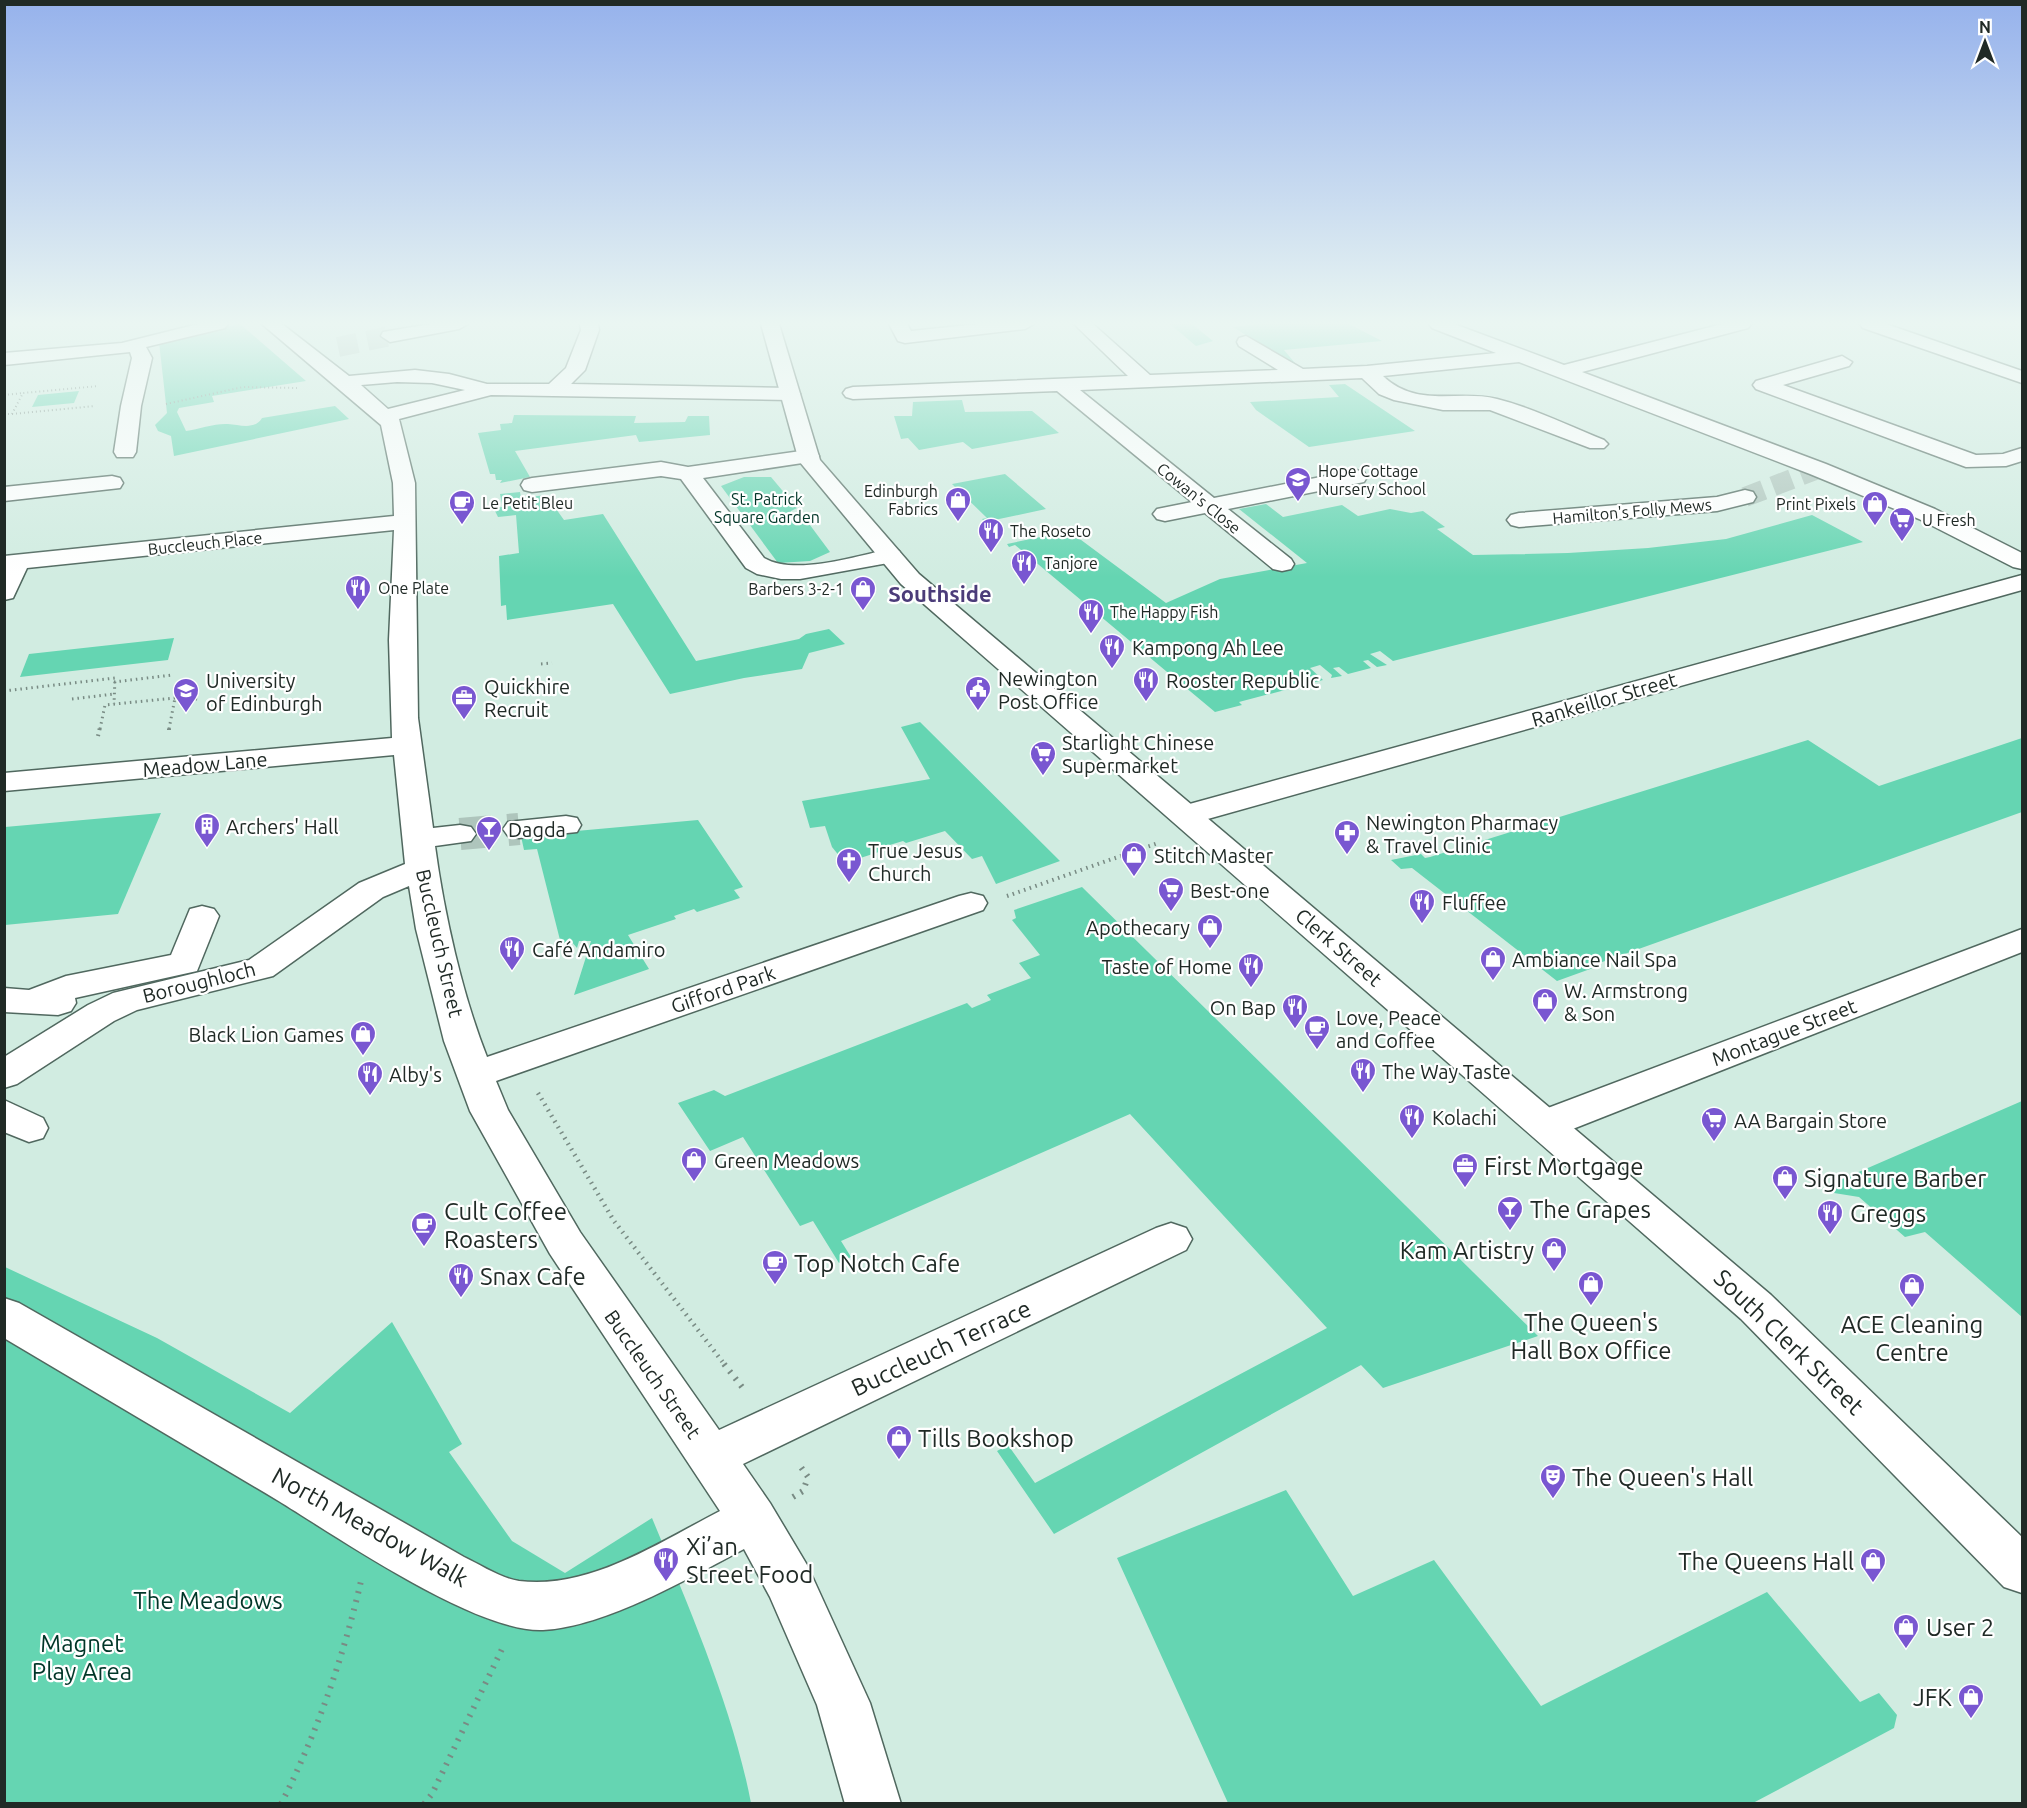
<svg xmlns="http://www.w3.org/2000/svg" width="2027" height="1808" viewBox="0 0 2027 1808" font-family="Ubuntu,sans-serif">
<style>
.green{fill:#65d5b2}
.lines{fill:none;stroke-linecap:round;stroke-linejoin:round}
.minor-tunnel-far1{stroke:#aec5bc;stroke-width:20;stroke-dasharray:20 10;stroke-linecap:butt}
.minor-tunnel{stroke:#aec5bc;stroke-width:32;stroke-dasharray:32 16;stroke-linecap:butt}
.minor-casing{stroke:#50685f;stroke-width:3}
.major-casing{stroke:#50685f;stroke-width:3}
.path-far4{stroke:#798b84;stroke-width:2;stroke-dasharray:1 3;stroke-linecap:butt}
.path-far3{stroke:#798b84;stroke-width:3;stroke-dasharray:1.5 4;stroke-linecap:butt}
.path-far2{stroke:#798b84;stroke-width:4;stroke-dasharray:1.5 4.5;stroke-linecap:butt}
.path-far1{stroke:#798b84;stroke-width:4.5;stroke-dasharray:1.5 5;stroke-linecap:butt}
.path{stroke:#798b84;stroke-width:6;stroke-dasharray:2 7;stroke-linecap:butt}
.minor{fill:#fff;fill-rule:evenodd}
.major{fill:#fff;fill-rule:evenodd}
.labels{text-anchor:middle;dominant-baseline:central;stroke-width:4.5;stroke-linejoin:round;paint-order:stroke}
.far-poi-label{font-size:16px;fill:#202a26;stroke:#fff;text-anchor:start}
.far-street-label{font-size:16px;fill:#202a26;stroke:#fff}
.far-park-label{font-size:16px;fill:#003628;stroke:#fff}
.poi-label{font-size:20px;fill:#202a26;stroke:#fff;text-anchor:start}
.street-label{font-size:20px;fill:#202a26;stroke:#fff}
.far-district-label{font-size:22px;font-weight:bold;fill:#4b3c79;stroke:#fff}
.near-poi-label{font-size:24px;fill:#202a26;stroke:#fff;text-anchor:start}
.near-street-label{font-size:24px;fill:#202a26;stroke:#fff}
.near-park-label{font-size:24px;fill:#003628;stroke:#fff}
</style>
<rect width="100%" height="100%" fill="#d1ece1"/>
<!-- green -->
<g class="green">
<path d="M240 324 306 381 212 396 214 402 179 408 177 412 186 431C199 429 216 423 228 424 240 425 255 430 262 418L335 406 349 419 174 456 171 436 158 431 155 425 167 413 159 342Z"/>
<polygon points="1170,324 1192,324 1213,341 1196,346"/>
<polygon points="1263,324 1349,324 1382,341 1284,350 1295,363 1291,363 1233,327"/>
<polygon points="1345,384 1415,431 1309,447 1256,410 1250,402 1339,397 1329,385"/>
<polygon points="79,391 74,403 32,407 38,395"/>
<polygon points="962,400 965,412 1032,411 1059,433 972,449 963,442 919,450 908,438 901,439 894,416 912,416 913,402"/>
<polygon points="514,415 636,416 634,423 685,422 688,416 709,416 710,435 639,442 636,435 515,451 530,477 500,483 502,480 496,480 495,474 490,474 478,433 501,430 500,424 512,423"/>
<polygon points="1005,474 1046,509 985,522 982,519 987,518 952,484"/>
<polygon points="744,477 771,477 797,508 791,511 791,515 804,517 830,552 810,561 778,563 721,486"/>
<polygon points="520,492 521,498 546,495 564,520 603,514 696,661 799,639 806,634 829,629 845,644 809,653 802,669 744,678 670,694 613,604 507,620 506,605 501,606 499,556 519,553 516,515 498,517 494,509 505,506 502,504 500,494"/>
<polygon points="1266,504 1283,517 1342,505 1358,516 1390,509 1411,513 1423,511 1445,527 1437,529 1473,555 1568,553 1648,548 1726,539 1812,515 1863,542 1393,661 1380,651 1370,654 1387,665 1377,667 1368,660 1363,661 1371,668 1348,674 1339,667 1333,668 1342,676 1331,678 1332,675 1320,665 1310,668 1323,680 1239,702 1242,705 1215,712 1015,545 1009,547 1007,544 1069,531 1166,603 1220,579 1307,563 1239,509"/>
<polygon points="174,638 168,660 20,677 29,654"/>
<polygon points="920,722 1060,861 996,884 982,856 972,859 945,831 906,843 903,841 883,847 885,850 845,863 832,847 825,826 810,828 802,801 930,779 901,727"/>
<polygon points="2022,738 2022,812 1591,966 1593,968 1557,981 1412,868 1401,869 1391,860 1421,854 1425,858 1430,857 1808,740 1879,786"/>
<polygon points="161,813 118,914 5,925 5,827"/>
<polygon points="698,820 743,887 734,890 740,898 697,912 694,909 674,916 676,919 628,935 649,969 574,995 591,941 579,941 577,948 571,941 561,944 537,849 524,850 521,836"/>
<polygon points="1082,887 1538,1336 1383,1388 1361,1365 1054,1534 997,1451 1008,1445 1035,1483 1327,1328 1130,1114 841,1241 851,1257 839,1263 813,1221 800,1226 743,1137 710,1151 678,1103 714,1090 725,1096 967,1003 972,1008 991,1000 987,995 1031,978 1019,963 1040,955 1012,920 1016,918 1014,910"/>
<polygon points="2022,1101 2022,1317 1925,1232 1905,1237 1859,1197 1834,1193 1831,1184"/>
<path d="M5 1267 157 1338 290 1413 392 1322 462 1444 449 1452 512 1541 565 1573 652 1518C689 1607 733 1709 751 1803H5Z"/>
<polygon points="1286,1490 1353,1596 1434,1560 1541,1706 1767,1592 1860,1702 1879,1693 1897,1715 1894,1728 1753,1803 1228,1803 1117,1558"/>
</g>
<g class="lines">
<!-- minor-tunnel-far1 -->
<g class="minor-tunnel-far1">
<polyline points="338,347 390,336"/>
<polyline points="1745,497 1818,469"/>
</g>
<!-- minor-tunnel -->
<polyline class="minor-tunnel" points="460,834 519,829"/>
<defs>
<g id="minor">
<polygon points="198,324 228,324 225,328 146,347 152,358 141,406 136,452 133,457 117,457 114,452 121,406 132,358 130,352 4,365 4,353 122,343"/>
<path d="M262 324H282L349 376 415 370 449 374 487 384H549L566 368 581 330 580 324H598L599 330 585 370 571 384 790 388 797 390 800 394 797 398 790 400 491 395 399 419 415 483 418 718 433 828 460 825 471 827 476 834 471 841 435 846C444 913 462 994 487 1057L959 896 971 893 983 896 987 903 983 910 496 1081 508 1110 580 1232 719 1430 1156 1228 1171 1223 1186 1228 1192 1239 1186 1250 743 1464 770 1503 807 1565 870 1703 901 1804H845L817 1705 770 1597 744 1549C689 1578 605 1627 543 1630 476 1633 338 1537 277 1500 186 1446 95 1392 4 1338V1298L19 1303 464 1557C481 1565 500 1578 519 1581 589 1590 660 1542 720 1511L550 1254 470 1111 444 1041 416 929 409 886 383 897 273 976 137 1010 114 1021 17 1084 4 1088V1057L88 1005 113 993 249 960 359 883 405 864 394 755 4 791V773L392 738 389 640 394 530 27 568 13 598 4 600V556L394 516 393 483 381 425ZM397 382 432 383 465 390 388 409 361 385Z"/>
<polygon points="430,324 468,324 459,329 390,342 381,336 383,332"/>
<polygon points="889,324 907,324 911,331 978,324 1034,324 1025,329 905,343 898,341"/>
<path d="M1074 324H1093L1150 375 1278 370 1239 346 1237 342 1239 338 1246 336 1303 369 1367 366 1496 353 1432 328 1429 324H1454L1564 365 1722 324H1751L1748 328 1582 372 1826 464 1935 509 2022 553V569L2013 567 1919 519 1810 474 1519 362 1383 376C1418 409 1458 389 1497 399 1533 408 1569 426 1604 440L1608 444 1604 448H1590L1490 410H1443L1394 400 1379 394 1362 378 1080 390 1214 498 1356 470 1364 472 1367 477 1364 482 1228 509 1291 559 1294 564 1291 569 1282 571 1273 569 1205 513 1165 521 1157 519 1153 514 1157 509 1192 502 1057 391 853 399 846 397 843 393 846 389 853 387 1128 376Z"/>
<polygon points="1860,324 1886,324 2022,371 2022,383 1863,328"/>
<polygon points="1842,356 1852,362 1849,366 1783,385 1976,455 2003,454 2022,448 2022,461 2006,466 1966,467 1756,389 1753,385 1756,381"/>
<path d="M808 450 816 451 819 456 816 461 703 478 764 558C795 576 856 556 890 549L899 551 902 556 899 561 800 579H781L757 574 746 568 681 479 661 476 532 492 524 490 521 485 524 480 532 478 661 462 688 467Z"/>
<polygon points="112,476 120,478 123,483 120,488 4,501 4,487"/>
<polygon points="1745,490 1753,492 1756,497 1753,502 1717,511 1519,527 1511,525 1507,520 1511,515 1519,513 1717,497"/>
<polygon points="2022,575 2022,590 1197,822 1186,824 1175,822 1171,815 1175,808"/>
<polygon points="566,816 577,818 581,825 577,832 519,838 508,836 503,829 508,822"/>
<polygon points="202,906 214,909 219,916 197,971 75,998 76,1003 71,1011 58,1015 4,1012 4,988 29,990 66,976 171,955 190,909"/>
<polygon points="2022,929 2022,952 1560,1134 1546,1138 1532,1134 1527,1124 1532,1114"/>
<polygon points="4,1100 43,1118 48,1128 43,1138 29,1142 4,1132"/>
</g>
<polygon id="major" points="761,324 779,324 820,460 919,574 1771,1295 2022,1537 2022,1593 2004,1587 1741,1319 901,584 799,461"/>
</defs>
<!-- minor casing -->
<use href="#minor" class="minor-casing"/>
<!-- major casing -->
<use href="#major" class="major-casing"/>
<!-- path-far4 -->
<g class="path-far4">
<polyline points="4,395 23,393"/>
<polyline points="166,404 243,387 297,388"/>
<polyline points="4,414 12,414 23,393 99,386"/>
<polyline points="12,414 95,406"/>
</g>
<!-- path-far3 -->
<g class="path-far3">
<polyline points="541,664 552,663"/>
<polyline points="114,682 172,675"/>
<polyline points="4,691 115,678 114,704"/>
<polyline points="72,699 114,694"/>
<polyline points="100,729 105,705 175,698 198,699"/>
<polyline points="169,729 175,698"/>
</g>
<!-- path-far2 -->
<g class="path-far2">
<polyline points="169,730 169,727"/>
<polyline points="98,736 100,727"/>
<polyline points="1007,896 1158,843"/>
</g>
<!-- path-far1 -->
<polyline class="path-far1" points="538,1093 614,1221 725,1365"/>
<!-- path -->
<g class="path">
<polyline points="724,1364 746,1392"/>
<polyline points="793,1497 803,1491 808,1477 798,1463"/>
<path d="M281 1804C317 1733 343 1659 361 1581"/>
<polyline points="424,1804 432,1794 502,1649"/>
</g>
<!-- minor -->
<use href="#minor" class="minor"/>
<!-- major -->
<use href="#major" class="major"/>
</g>
<!-- sky -->
<linearGradient id="sky" x2="0" y2="1"><stop stop-color="#96b2ec"/><stop offset="0.56" stop-color="#eaf6f2"/><stop offset="1" stop-color="#eaf6f2" stop-opacity="0"/></linearGradient>
<rect width="2027" height="577" fill="url(#sky)"/>
<!-- icons -->
<defs>
<symbol id="school-pin" viewBox="-11 -11 22 30"><path d="M0 17L-7.5 6A9.5 9.5 0 1 1 7.5 6Z" fill="#7957d1" stroke="#fff"/><path d="M0-5L7-2L0 1L-7-2ZM-4 1L0 2.5L4 1V4Q0 6-4 4Z" fill="#fff"/></symbol>
<symbol id="shop-pin" viewBox="-11 -11 22 30"><path d="M0 17L-7.5 6A9.5 9.5 0 1 1 7.5 6Z" fill="#7957d1" stroke="#fff"/><path d="M-5-2.5h2.3a2.7 3.5 0 0 1 5.4 0H5L5.5 6h-11ZM-1.5-2.5h3a1.5 2.3 0 0 0-3 0Z" fill="#fff"/></symbol>
<symbol id="cafe-pin" viewBox="-11 -11 22 30"><path d="M0 17L-7.5 6A9.5 9.5 0 1 1 7.5 6Z" fill="#7957d1" stroke="#fff"/><path d="M-5.5-4.5H6V0H3Q3 3.5 0 3.5H-2.5Q-5.5 3.5-5.5 0ZM3-3.2v2h1.7v-2ZM-6 4.5H4V6H-6Z" fill="#fff"/></symbol>
<symbol id="supermarket-pin" viewBox="-11 -11 22 30"><path d="M0 17L-7.5 6A9.5 9.5 0 1 1 7.5 6Z" fill="#7957d1" stroke="#fff"/><path d="M-6-5.5h2.5l.6 2H6L4.5 2H-2.5L-4.4-4H-6ZM-1.5 3.2a1.3 1.3 0 1 0 .1 0ZM3 3.2a1.3 1.3 0 1 0 .1 0Z" fill="#fff"/></symbol>
<symbol id="restaurant-pin" viewBox="-11 -11 22 30"><path d="M0 17L-7.5 6A9.5 9.5 0 1 1 7.5 6Z" fill="#7957d1" stroke="#fff"/><path d="M-5-6h1v4h1v-4h1v4h1v-4h1v5L-1.5 .5V6h-2V.5L-5-1ZM5-6V6H3V1.5H1.5Q1.5-4 5-6Z" fill="#fff"/></symbol>
<symbol id="civic-pin" viewBox="-11 -11 22 30"><path d="M0 17L-7.5 6A9.5 9.5 0 1 1 7.5 6Z" fill="#7957d1" stroke="#fff"/><path d="M-.6-6.5H3V-4.5H.6V-3L4-1V1h2V6H-6V1h2V-1L-.6-3ZM-1.2 2.5V6h2.4V2.5Z" fill="#fff"/></symbol>
<symbol id="university-pin" viewBox="-11 -11 22 30"><path d="M0 17L-7.5 6A9.5 9.5 0 1 1 7.5 6Z" fill="#7957d1" stroke="#fff"/><path d="M0-5L7-2L0 1L-7-2ZM-4 1L0 2.5L4 1V4Q0 6-4 4Z" fill="#fff"/></symbol>
<symbol id="office-pin" viewBox="-11 -11 22 30"><path d="M0 17L-7.5 6A9.5 9.5 0 1 1 7.5 6Z" fill="#7957d1" stroke="#fff"/><path d="M-6-3h4V-5.5h4V-3h4V5H-6ZM-1-4.5V-3h2v-1.5ZM-6 0V1H6V0Z" fill="#fff"/></symbol>
<symbol id="building-pin" viewBox="-11 -11 22 30"><path d="M0 17L-7.5 6A9.5 9.5 0 1 1 7.5 6Z" fill="#7957d1" stroke="#fff"/><path d="M-4-6H4V6H1V3H-1V6H-4ZM-2.5-4.3h1.7v1.8h-1.7ZM.8-4.3h1.7v1.8H.8ZM-2.5-1h1.7V.8h-1.7ZM.8-1h1.7V.8H.8Z" fill="#fff"/></symbol>
<symbol id="bar-pin" viewBox="-11 -11 22 30"><path d="M0 17L-7.5 6A9.5 9.5 0 1 1 7.5 6Z" fill="#7957d1" stroke="#fff"/><path d="M-6-5H6L.8 .8V4.5H3.5V6h-7V4.5H-.8V.8Z" fill="#fff"/></symbol>
<symbol id="pharmacy-pin" viewBox="-11 -11 22 30"><path d="M0 17L-7.5 6A9.5 9.5 0 1 1 7.5 6Z" fill="#7957d1" stroke="#fff"/><path d="M-2-6h4v4h4v4h-4v4h-4v-4h-4v-4h4Z" fill="#fff"/></symbol>
<symbol id="church-pin" viewBox="-11 -11 22 30"><path d="M0 17L-7.5 6A9.5 9.5 0 1 1 7.5 6Z" fill="#7957d1" stroke="#fff"/><path d="M-1.2-6h2.4v3.5h3.3v2.4h-3.3V6h-2.4V-.1h-3.3v-2.4h3.3Z" fill="#fff"/></symbol>
<symbol id="theatre-pin" viewBox="-11 -11 22 30"><path d="M0 17L-7.5 6A9.5 9.5 0 1 1 7.5 6Z" fill="#7957d1" stroke="#fff"/><path d="M-5-5.5Q0-4 5-5.5V0Q5 5 0 6Q-5 5-5 0ZM-3.3-2.5H-1v1.5H-3.3ZM1-2.5H3.3v1.5H1ZM-2.8 1Q0 5.5 2.8 1Z" fill="#fff"/></symbol>
</defs>
<g fill-rule="evenodd">
<use href="#school-pin" x="1283" y="465" width="30" height="40"/>
<use href="#shop-pin" x="943" y="485" width="30" height="40"/>
<use href="#cafe-pin" x="447" y="488" width="30" height="40"/>
<use href="#shop-pin" x="1860" y="489" width="30" height="40"/>
<use href="#supermarket-pin" x="1887" y="505" width="30" height="40"/>
<use href="#restaurant-pin" x="976" y="516" width="30" height="40"/>
<use href="#restaurant-pin" x="1009" y="548" width="30" height="40"/>
<use href="#restaurant-pin" x="343" y="573" width="30" height="40"/>
<use href="#shop-pin" x="848" y="574" width="30" height="40"/>
<use href="#restaurant-pin" x="1076" y="597" width="30" height="40"/>
<use href="#restaurant-pin" x="1097" y="632" width="30" height="40"/>
<use href="#restaurant-pin" x="1131" y="665" width="30" height="40"/>
<use href="#civic-pin" x="963" y="674" width="30" height="40"/>
<use href="#university-pin" x="171" y="676" width="30" height="40"/>
<use href="#office-pin" x="449" y="683" width="30" height="40"/>
<use href="#supermarket-pin" x="1028" y="739" width="30" height="40"/>
<use href="#building-pin" x="192" y="811" width="30" height="40"/>
<use href="#bar-pin" x="474" y="814" width="30" height="40"/>
<use href="#pharmacy-pin" x="1332" y="818" width="30" height="40"/>
<use href="#shop-pin" x="1119" y="840" width="30" height="40"/>
<use href="#church-pin" x="834" y="846" width="30" height="40"/>
<use href="#supermarket-pin" x="1156" y="875" width="30" height="40"/>
<use href="#restaurant-pin" x="1407" y="887" width="30" height="40"/>
<use href="#shop-pin" x="1195" y="912" width="30" height="40"/>
<use href="#restaurant-pin" x="497" y="934" width="30" height="40"/>
<use href="#shop-pin" x="1478" y="944" width="30" height="40"/>
<use href="#restaurant-pin" x="1236" y="951" width="30" height="40"/>
<use href="#shop-pin" x="1530" y="986" width="30" height="40"/>
<use href="#restaurant-pin" x="1280" y="992" width="30" height="40"/>
<use href="#cafe-pin" x="1302" y="1013" width="30" height="40"/>
<use href="#shop-pin" x="348" y="1019" width="30" height="40"/>
<use href="#restaurant-pin" x="1348" y="1056" width="30" height="40"/>
<use href="#restaurant-pin" x="355" y="1059" width="30" height="40"/>
<use href="#restaurant-pin" x="1397" y="1102" width="30" height="40"/>
<use href="#supermarket-pin" x="1699" y="1105" width="30" height="40"/>
<use href="#shop-pin" x="679" y="1145" width="30" height="40"/>
<use href="#office-pin" x="1450" y="1151" width="30" height="40"/>
<use href="#shop-pin" x="1770" y="1163" width="30" height="40"/>
<use href="#bar-pin" x="1495" y="1194" width="30" height="40"/>
<use href="#restaurant-pin" x="1815" y="1198" width="30" height="40"/>
<use href="#cafe-pin" x="409" y="1210" width="30" height="40"/>
<use href="#shop-pin" x="1539" y="1235" width="30" height="40"/>
<use href="#cafe-pin" x="760" y="1248" width="30" height="40"/>
<use href="#restaurant-pin" x="446" y="1261" width="30" height="40"/>
<use href="#shop-pin" x="1576" y="1269" width="30" height="40"/>
<use href="#shop-pin" x="1897" y="1271" width="30" height="40"/>
<use href="#shop-pin" x="884" y="1423" width="30" height="40"/>
<use href="#theatre-pin" x="1538" y="1462" width="30" height="40"/>
<use href="#restaurant-pin" x="651" y="1545" width="30" height="40"/>
<use href="#shop-pin" x="1858" y="1546" width="30" height="40"/>
<use href="#shop-pin" x="1891" y="1612" width="30" height="40"/>
<use href="#shop-pin" x="1956" y="1682" width="30" height="40"/>
</g>
<g class="labels">
<!-- far-poi labels -->
<g class="far-poi-label">
<text x="1318" y="471">Hope Cottage<tspan x="1318" dy="18">Nursery School</tspan></text>
<text x="938" y="491" text-anchor="end">Edinburgh<tspan x="938" dy="18">Fabrics</tspan></text>
<text x="482" y="503">Le Petit Bleu</text>
<text x="1856" y="504" text-anchor="end">Print Pixels</text>
<text x="1922" y="520">U Fresh</text>
<text x="1010" y="531">The Roseto</text>
<text x="1044" y="563">Tanjore</text>
<text x="378" y="588">One Plate</text>
<text x="844" y="589" text-anchor="end">Barbers 3-2-1</text>
<text x="1110" y="612">The Happy Fish</text>
</g>
<!-- far-street labels -->
<g class="far-street-label">
<text transform="translate(1199 498) rotate(39)">Cowan's Close</text>
<text transform="translate(1632 511) rotate(-5)">Hamilton's Folly Mews</text>
<text transform="translate(205 543) rotate(-6)">Buccleuch Place</text>
</g>
<!-- far-park labels -->
<g class="far-park-label">
<text x="767" y="499">St. Patrick<tspan x="767" dy="18">Square Garden</tspan></text>
</g>
<!-- poi labels -->
<g class="poi-label">
<text x="1132" y="647">Kampong Ah Lee</text>
<text x="998" y="678">Newington<tspan x="998" dy="23">Post Office</tspan></text>
<text x="206" y="680">University<tspan x="206" dy="23">of Edinburgh</tspan></text>
<text x="1166" y="680">Rooster Republic</text>
<text x="484" y="686">Quickhire<tspan x="484" dy="23">Recruit</tspan></text>
<text x="1062" y="742">Starlight Chinese<tspan x="1062" dy="23">Supermarket</tspan></text>
<text x="1366" y="822">Newington Pharmacy<tspan x="1366" dy="23">&amp; Travel Clinic</tspan></text>
<text x="226" y="826">Archers' Hall</text>
<text x="508" y="829">Dagda</text>
<text x="868" y="850">True Jesus<tspan x="868" dy="23">Church</tspan></text>
<text x="1154" y="855">Stitch Master</text>
<text x="1190" y="890">Best-one</text>
<text x="1442" y="902">Fluffee</text>
<text x="1190" y="927" text-anchor="end">Apothecary</text>
<text x="532" y="949">Café Andamiro</text>
<text x="1512" y="959">Ambiance Nail Spa</text>
<text x="1232" y="966" text-anchor="end">Taste of Home</text>
<text x="1564" y="990">W. Armstrong<tspan x="1564" dy="23">&amp; Son</tspan></text>
<text x="1276" y="1007" text-anchor="end">On Bap</text>
<text x="1336" y="1017">Love, Peace<tspan x="1336" dy="23">and Coffee</tspan></text>
<text x="344" y="1034" text-anchor="end">Black Lion Games</text>
<text x="1382" y="1071">The Way Taste</text>
<text x="389" y="1074">Alby's</text>
<text x="1432" y="1117">Kolachi</text>
<text x="1734" y="1120">AA Bargain Store</text>
<text x="714" y="1160">Green Meadows</text>
</g>
<!-- street labels -->
<g class="street-label">
<text transform="translate(1604 699) rotate(-16)">Rankeillor Street</text>
<text transform="translate(205 764) rotate(-5)">Meadow Lane</text>
<text transform="translate(440 943) rotate(77)">Buccleuch Street</text>
<text transform="translate(1339 947) rotate(41)">Clerk Street</text>
<text transform="translate(199 982) rotate(-14)">Boroughloch</text>
<text transform="translate(723 989) rotate(-19)">Gifford Park</text>
<text transform="translate(1784 1032) rotate(-21)">Montague Street</text>
<text transform="translate(653 1374) rotate(55)">Buccleuch Street</text>
</g>
<!-- far-district labels -->
<g class="far-district-label">
<text x="940" y="593">Southside</text>
</g>
<!-- near-poi labels -->
<g class="near-poi-label">
<text x="1484" y="1166">First Mortgage</text>
<text x="1804" y="1178">Signature Barber</text>
<text x="1530" y="1209">The Grapes</text>
<text x="444" y="1211">Cult Coffee<tspan x="444" dy="28">Roasters</tspan></text>
<text x="1850" y="1213">Greggs</text>
<text x="1534" y="1250" text-anchor="end">Kam Artistry</text>
<text x="794" y="1263">Top Notch Cafe</text>
<text x="480" y="1276">Snax Cafe</text>
<text x="1591" y="1322" text-anchor="middle">The Queen's<tspan x="1591" dy="28">Hall Box Office</tspan></text>
<text x="1912" y="1324" text-anchor="middle">ACE Cleaning<tspan x="1912" dy="28">Centre</tspan></text>
<text x="918" y="1438">Tills Bookshop</text>
<text x="1572" y="1477">The Queen's Hall</text>
<text x="686" y="1546">Xi’an<tspan x="686" dy="28">Street Food</tspan></text>
<text x="1854" y="1561" text-anchor="end">The Queens Hall</text>
<text x="1926" y="1627">User 2</text>
<text x="1952" y="1697" text-anchor="end">JFK</text>
</g>
<!-- near-street labels -->
<g class="near-street-label">
<text transform="translate(1789 1342) rotate(44)">South Clerk Street</text>
<text transform="translate(941 1348) rotate(-25)">Buccleuch Terrace</text>
<text transform="translate(370 1527) rotate(29)">North Meadow Walk</text>
</g>
<!-- near-park labels -->
<g class="near-park-label">
<text x="208" y="1600">The Meadows</text>
<text x="82" y="1643">Magnet<tspan x="82" dy="28">Play Area</tspan></text>
</g>
</g>
<!-- border -->
<rect width="2027" height="1808" fill="none" stroke="#202a26" stroke-width="12"/>
<!-- north arrow -->
<g transform="translate(1985 42)" stroke="#ffffff" stroke-width="4.5" paint-order="stroke">
<path d="M0-4.5L10 22L0 15L-10 22Z" fill="#202a26"/>
<text y="-9" font-size="16" font-weight="bold" text-anchor="middle" fill="#202a26">N</text>
</g>
</svg>
